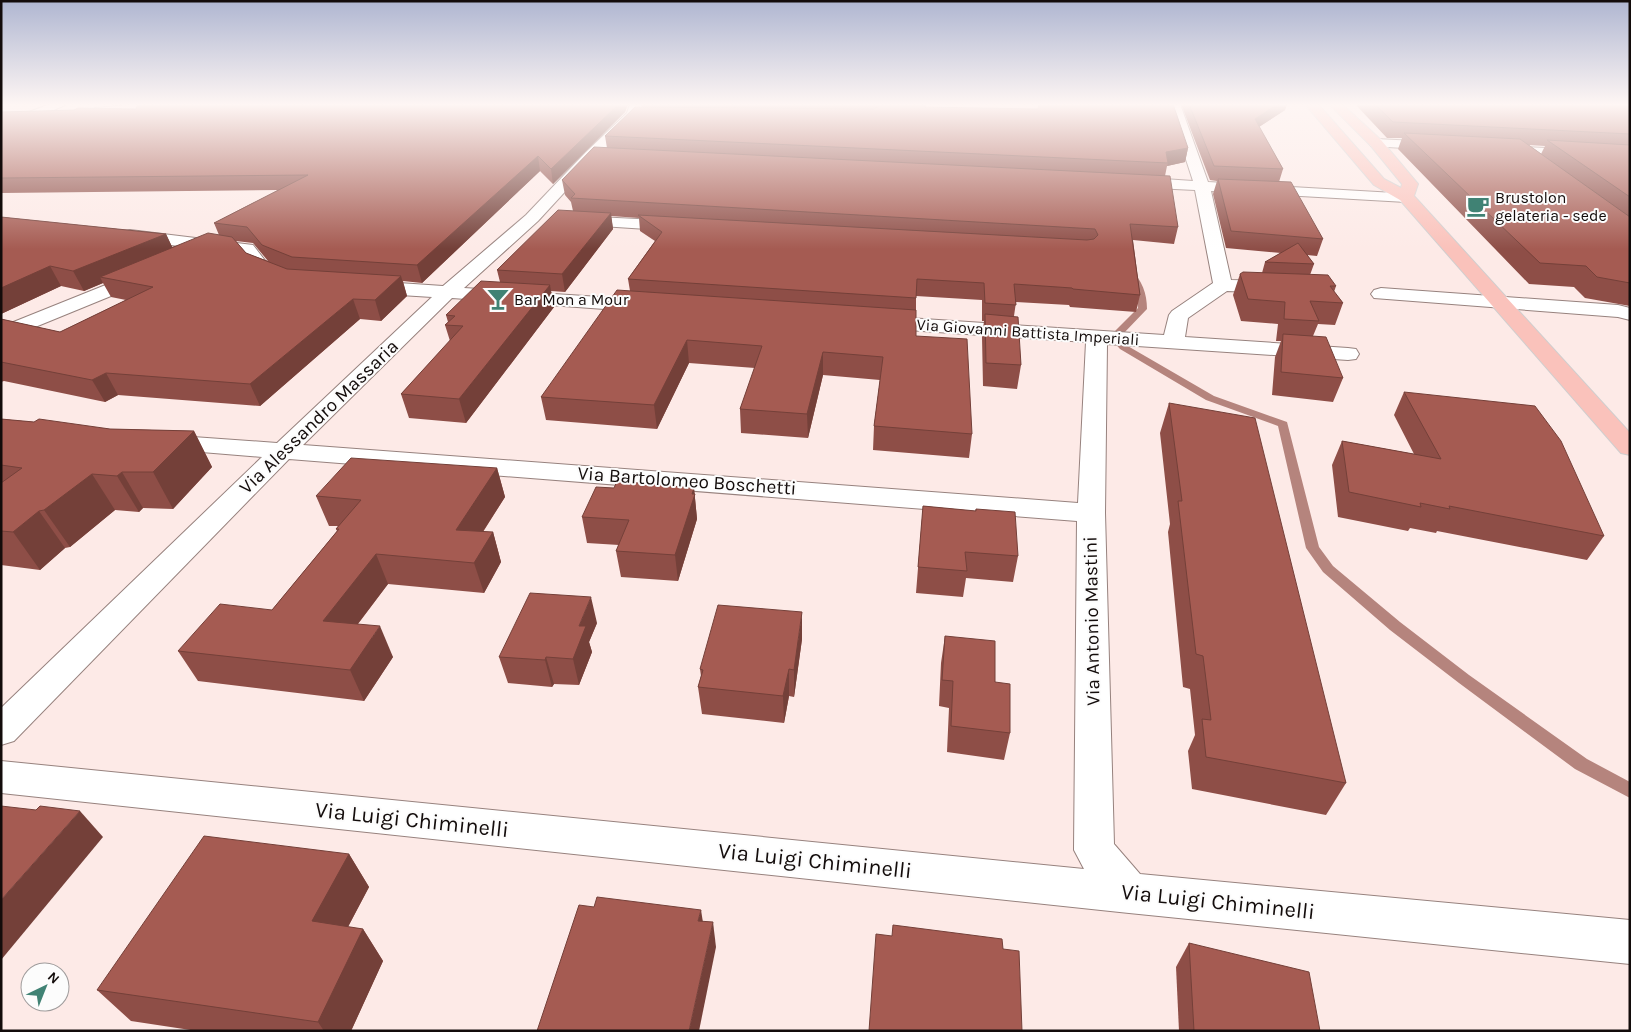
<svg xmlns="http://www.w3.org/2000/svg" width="1631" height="1032" viewBox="0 0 1631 1032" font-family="Karla,sans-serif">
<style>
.green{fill:#f7cec8}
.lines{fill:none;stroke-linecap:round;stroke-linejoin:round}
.stream{fill:#b5847d;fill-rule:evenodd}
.minor-casing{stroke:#97827e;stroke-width:2}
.secondary-casing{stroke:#97827e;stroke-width:2}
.primary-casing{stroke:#d0cece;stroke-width:2}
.minor{fill:#fff;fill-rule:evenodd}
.secondary{fill:#fce0dd;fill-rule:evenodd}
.primary{fill:#fac2bb;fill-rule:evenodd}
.wall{fill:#8e4e47;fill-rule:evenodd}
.shaded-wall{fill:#744039}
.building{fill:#a55b52;stroke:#744039}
.labels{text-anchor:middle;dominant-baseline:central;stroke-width:4;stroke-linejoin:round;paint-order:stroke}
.far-poi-label{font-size:16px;fill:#130c0b;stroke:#fcfcfc;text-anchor:start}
.far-street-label{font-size:16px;fill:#130c0b;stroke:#fcfcfc}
.street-label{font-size:19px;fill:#130c0b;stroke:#fcfcfc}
.near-street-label{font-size:22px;fill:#130c0b;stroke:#fcfcfc}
</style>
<rect width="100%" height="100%" fill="#fdeae7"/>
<!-- green -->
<polygon class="green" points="910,104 1044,104 1046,111 911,111"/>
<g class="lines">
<!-- stream -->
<path class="stream" d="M1125 269H1131C1142 281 1147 293 1147 309L1123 334 1122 340 1126 345 1214 396 1287 422 1319 547 1333 566 1400 622 1469 675 1587 759 1630 782V798L1575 769 1459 683 1390 630 1323 572 1306 548 1278 426 1206 400 1120 349 1112 340 1115 331 1138 308 1136 288 1124 271Z"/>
<defs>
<g id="minor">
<polygon points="50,104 67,104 32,120 28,121 22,117 24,114"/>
<polygon points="630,104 642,104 637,117 596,158 538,221 464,288 646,300 653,302 656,306 653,310 646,312 452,298 303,445 1078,503 1086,342 878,328 871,326 868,322 871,318 878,316 1164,335 1169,315 1172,311 1213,283 1195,190 1134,187 1129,185 1126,182 1129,179 1134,177 1193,181 1168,104 1180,104 1208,182 1412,194 1414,197 1412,200 1406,202 1211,191 1231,280 1273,281 1280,283 1282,287 1280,291 1273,293 1227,291 1188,318 1185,337 1348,348 1356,349 1359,354 1356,359 1348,360 1107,344 1105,513 1114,844 1140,874 1630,920 1630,964 1129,913 1,793 1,761 1084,869 1074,850 1077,521 289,459 14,741 1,745 1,708 262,457 165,449 156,447 153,442 156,437 165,435 277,443 432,297 369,293 362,291 360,287 362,283 369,281 443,286 526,215 586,152 627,113"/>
<polygon points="1376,139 1437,142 1444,146 1437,150 1371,146 1369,143 1371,140"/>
<polygon points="1500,146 1630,152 1630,160 1495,153 1493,150 1495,147"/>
<polygon points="576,216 678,221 684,222 686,226 684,230 678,231 570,224 568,221 570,218"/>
<polygon points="130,230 253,245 267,263 290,272 292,276 290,280 283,282 276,280 255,271 241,254 124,239 121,235 124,231"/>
<polygon points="143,270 150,272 152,276 150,280 1,341 1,327"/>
<polygon points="1381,288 1618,305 1630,308 1630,320 1618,317 1374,298 1371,294 1374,290"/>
</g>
<polygon id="secondary" points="140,104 190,104 184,108 95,116 89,112 95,108"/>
<polygon id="primary" points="1305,104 1318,104 1384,179 1401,188 1402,184 1371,146 1329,104 1342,104 1381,140 1418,184 1414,196 1630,433 1630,455 1621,453 1400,200 1374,185"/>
</defs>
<!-- minor casing -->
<use href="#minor" class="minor-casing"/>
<!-- secondary casing -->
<use href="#secondary" class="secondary-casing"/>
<!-- primary casing -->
<use href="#primary" class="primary-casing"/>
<!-- minor -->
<use href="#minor" class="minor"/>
<!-- secondary -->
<use href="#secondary" class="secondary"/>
<!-- primary -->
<use href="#primary" class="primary"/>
</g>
<!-- wall -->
<g class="wall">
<path d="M138 104H628L625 112 553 184 540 171 422 283 403 281 407 296 381 321 360 319 260 406 118 395 105 402 4 381 1 382V319L60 332 126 300 111 297 103 283 84 291 61 286 1 314V217L166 234 172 247 219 235 214 223 278 190 1 193V112L136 109ZM236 241 253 243 268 261 246 253Z"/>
<polygon points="642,104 925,104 925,107 1188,148 1185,162 1167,166 1165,176 1178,227 1174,244 1133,240 1140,295 1136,312 1070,307 1069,305 1016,302 1014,316 1021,365 1017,389 983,386 982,337 984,321 982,321 982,300 916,296 916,336 972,434 969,458 873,450 874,426 880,380 823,375 808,438 741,433 740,409 755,368 689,363 657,429 546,420 541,397 630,291 628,279 655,241 640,231 639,218 611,216 613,229 565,292 551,291 554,307 466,423 409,418 401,394 450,341 445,325 448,322 446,315 500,282 497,270 573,211 571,202 565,195 562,180 607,148 605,136 642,107"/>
<polygon points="1181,104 1287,104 1285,110 1259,127 1283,169 1279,182 1323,239 1317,256 1307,255 1314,264 1310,275 1336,286 1334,292 1343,303 1335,325 1318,324 1313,336 1343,378 1333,402 1272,395 1275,357 1281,341 1276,341 1278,324 1241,321 1233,295 1240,274 1262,273 1265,262 1281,253 1226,248 1213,194 1217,181 1210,180"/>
<path d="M1355 104H1630V306L1585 298 1574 287 1529 284 1398 149 1402 138H1387ZM1529 145 1545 146 1541 154Z"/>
<polygon points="1404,392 1604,536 1587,560 1437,531 1436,533 1410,528 1408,531 1338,517 1332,465 1342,441 1414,454 1394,415"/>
<polygon points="1169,403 1346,783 1326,815 1192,789 1188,751 1195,735 1190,689 1183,687 1168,532 1170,524 1160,433"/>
<polygon points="1,419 110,429 194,431 212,467 173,509 143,508 139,512 115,510 70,547 65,548 40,570 1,565"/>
<polygon points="497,468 505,497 483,532 493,532 501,562 484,593 388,584 358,624 393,657 364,701 198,681 178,651 272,610 337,531 336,529 338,526 329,526 316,496"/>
<polygon points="614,488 694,488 697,519 678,581 621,577 616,551 619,545 587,543 582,517"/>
<polygon points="923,506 975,511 976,509 1018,556 1013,582 966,578 963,597 916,593"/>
<polygon points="597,623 589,642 592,652 579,685 554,684 552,687 508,683 499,657"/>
<polygon points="945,636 1010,733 1004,760 947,752 949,708 939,706 941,663"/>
<polygon points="802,639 794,697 789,696 784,723 702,714 698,687 701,676 700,669"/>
<polygon points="349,854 369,887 348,927 363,929 383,961 351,1031 197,1031 131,1021 97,990"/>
<polygon points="1189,943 1320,1031 1179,1031 1176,967"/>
</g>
<!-- shaded-wall -->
<g class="shaded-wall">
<polygon points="619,104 628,104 625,112 553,184 551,169"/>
<polygon points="1278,104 1287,104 1285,110 1251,132 1255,119"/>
<polygon points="1188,148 1185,162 1167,166 1168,163 1166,152"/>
<polygon points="538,156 540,171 422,283 417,265"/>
<polygon points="611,213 613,229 565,292 562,274"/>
<polygon points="166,234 175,253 100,277 103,283 84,291 73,271"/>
<polygon points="50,266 61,286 1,314 1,288"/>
<polygon points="401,276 407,296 381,321 375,300"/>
<polygon points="550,285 554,307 466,423 459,399"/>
<polygon points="353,299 360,319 260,406 250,384"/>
<polygon points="687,340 689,363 657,429 654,405"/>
<polygon points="823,352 823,375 808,438 807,414"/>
<polygon points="106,373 118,395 105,402 92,380"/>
<polygon points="194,431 212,467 173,509 153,472"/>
<polygon points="497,468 505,497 465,559 456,530"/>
<polygon points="122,472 143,508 139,512 117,476"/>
<polygon points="92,474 115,510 70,547 44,510"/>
<polygon points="694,488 697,519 678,581 675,555"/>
<polygon points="39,511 65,548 40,570 13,532"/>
<polygon points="493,532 501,562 484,593 474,563"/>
<polygon points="376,554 388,584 337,651 323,621"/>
<polygon points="591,597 597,623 589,642 592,652 579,685 573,659 579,626"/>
<polygon points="802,612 802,639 794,697 794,670"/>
<polygon points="380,626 393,657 364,701 350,670"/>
<polygon points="546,657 554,684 552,687 545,660"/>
<polygon points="789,669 789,696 784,723 783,696"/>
<polygon points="80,811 103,837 1,960 1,900"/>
<polygon points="349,854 369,887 334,953 312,921"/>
<polygon points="701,910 705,935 698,921"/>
<polygon points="713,922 716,947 699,1031 689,1031"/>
<polygon points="363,929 383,961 351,1031 324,1031 318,1022"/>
</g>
<!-- building -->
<g class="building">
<polygon points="138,104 619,104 551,169 538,156 417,265 292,257 262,245 247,227 214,223 308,175 1,178 1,112 74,110 78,108 136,109"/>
<polygon points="882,104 925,104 925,107 1038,109 1039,104 1173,104 1188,148 1166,152 1168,163 605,136 635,107 874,109"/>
<polygon points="1189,104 1278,104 1255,119 1283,169 1214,166"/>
<polygon points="1375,104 1630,104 1630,134 1393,122"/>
<polygon points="1404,133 1520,139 1630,217 1630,283 1597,277 1586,266 1540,263"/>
<polygon points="1547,140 1630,145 1630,197"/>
<polygon points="594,147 1170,176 1178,227 1130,224 1140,295 1073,289 1072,288 1014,284 1016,305 985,303 984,283 917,279 916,298 628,279 662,232 638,215 1087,240 1094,239 1098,235 1095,229 571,198 575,194 562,180"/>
<polygon points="1218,179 1291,182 1323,239 1231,231"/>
<polygon points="558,210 611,213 562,274 497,270"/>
<polygon points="1,217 166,234 73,271 50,266 1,288"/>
<polygon points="208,233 232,237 246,253 287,269 401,276 375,300 353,299 250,384 106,373 92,380 1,362 1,319 60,332 153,287 100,277"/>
<polygon points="1298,243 1314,264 1265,262"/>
<polygon points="1243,272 1328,275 1336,286 1330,286 1343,303 1310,301 1319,321 1284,319 1285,302 1248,299 1240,274"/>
<polygon points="481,281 550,285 459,399 401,394 463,326 445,325 455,316 446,315"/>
<polygon points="617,290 916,310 916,336 967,339 972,434 874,426 883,357 823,352 807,414 740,409 762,346 687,340 654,405 541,397"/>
<polygon points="985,314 1018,317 1021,365 986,363"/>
<polygon points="1283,334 1326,337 1343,378 1281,372"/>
<polygon points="1404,392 1535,406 1561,441 1604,536 1449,506 1450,509 1420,503 1421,507 1349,492 1342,441 1441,459"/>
<polygon points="1169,403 1255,418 1346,783 1206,757 1202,719 1211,720 1203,656 1196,654 1178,501 1182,501"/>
<polygon points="1,419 34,422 39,419 110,429 194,431 153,472 122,472 117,476 92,474 44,510 39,511 13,532 1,531 1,483 22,468 1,465"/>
<polygon points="351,458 497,468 456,530 493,532 474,563 376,554 323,621 380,626 350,670 178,651 220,604 272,610 339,529 336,529 361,500 316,496"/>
<polygon points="617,481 694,488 692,494 695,494 675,555 616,551 629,520 582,517 596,487 614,488"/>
<polygon points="923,506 976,511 976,509 1015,512 1018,556 965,552 967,571 918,567"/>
<polygon points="530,593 591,597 579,626 586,626 573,659 546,657 545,660 499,657"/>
<polygon points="718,605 802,612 794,670 789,669 783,696 698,687 703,670 700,669"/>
<polygon points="945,636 995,641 995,682 1010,684 1010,733 951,726 953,681 942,680"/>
<polygon points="1,806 36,810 40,806 80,811 1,900"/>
<polygon points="204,836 349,854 312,921 363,929 318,1022 97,990"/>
<polygon points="597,897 701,910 698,921 713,922 689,1031 537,1031 579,905 594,907"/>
<polygon points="893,925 1002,939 1003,949 1019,951 1022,1031 869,1031 876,934 892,936"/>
<polygon points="1189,943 1309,972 1320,1031 1194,1031"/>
</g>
<!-- sky -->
<linearGradient id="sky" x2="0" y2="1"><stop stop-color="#afb6d1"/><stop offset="0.42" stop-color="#fef6f4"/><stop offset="1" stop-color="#fef6f4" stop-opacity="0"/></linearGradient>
<rect width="1631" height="249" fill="url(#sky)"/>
<!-- icons -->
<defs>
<symbol id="cafe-bare" viewBox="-9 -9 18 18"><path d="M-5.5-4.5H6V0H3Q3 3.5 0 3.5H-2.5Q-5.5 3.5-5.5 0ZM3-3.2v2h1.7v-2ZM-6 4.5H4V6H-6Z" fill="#408274" stroke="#fcfcfc" stroke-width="2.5" paint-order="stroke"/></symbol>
<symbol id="bar-bare" viewBox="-9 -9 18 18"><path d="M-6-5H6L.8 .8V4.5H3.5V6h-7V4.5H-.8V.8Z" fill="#408274" stroke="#fcfcfc" stroke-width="2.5" paint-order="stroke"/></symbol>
</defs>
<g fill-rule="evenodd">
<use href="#cafe-bare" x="1462" y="190" width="32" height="32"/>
<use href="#bar-bare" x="482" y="283" width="32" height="32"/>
</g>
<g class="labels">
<!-- far-poi labels -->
<g class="far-poi-label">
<text x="1495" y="197">Brustolon<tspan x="1495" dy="18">gelateria - sede</tspan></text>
<text x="514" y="299">Bar Mon a Mour</text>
</g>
<!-- far-street labels -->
<g class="far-street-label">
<text transform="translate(1028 332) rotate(4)">Via Giovanni Battista Imperiali</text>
</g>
<!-- street labels -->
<g class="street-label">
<text transform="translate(319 417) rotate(-44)">Via Alessandro Massaria</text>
<text transform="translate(687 481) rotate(4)">Via Bartolomeo Boschetti</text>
<text transform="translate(1092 621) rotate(-91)">Via Antonio Mastini</text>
</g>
<!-- near-street labels -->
<g class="near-street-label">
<text transform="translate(412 820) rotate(6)">Via Luigi Chiminelli</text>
<text transform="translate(815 861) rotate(6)">Via Luigi Chiminelli</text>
<text transform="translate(1218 902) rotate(6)">Via Luigi Chiminelli</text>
</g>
</g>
<!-- border -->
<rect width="1631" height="1032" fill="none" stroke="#130c0b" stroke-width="5"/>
<!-- north arrow -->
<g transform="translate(45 987) rotate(43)"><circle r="24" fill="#fcfcfc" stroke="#9f9c9c"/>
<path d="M0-4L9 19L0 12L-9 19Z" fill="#408274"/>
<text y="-8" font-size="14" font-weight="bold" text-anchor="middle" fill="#130c0b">N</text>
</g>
</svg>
